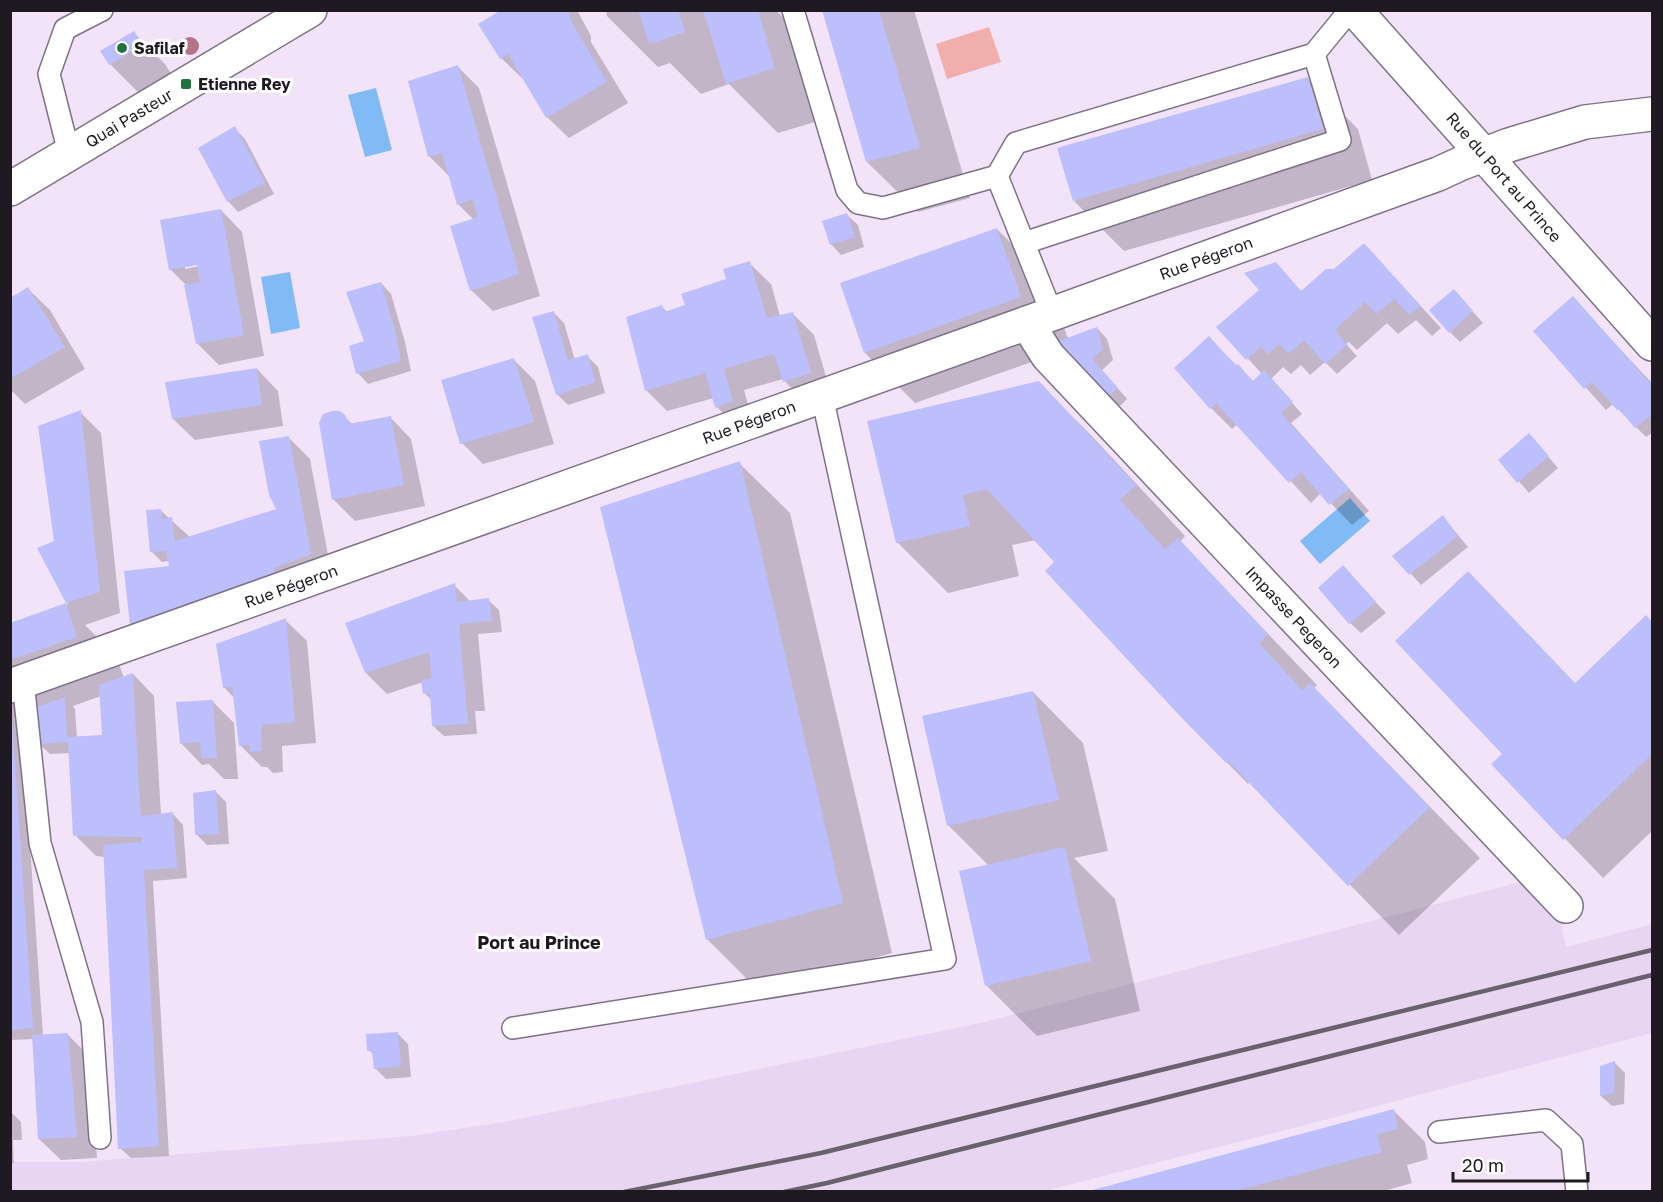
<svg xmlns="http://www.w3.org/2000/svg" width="1663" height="1202" viewBox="0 0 1663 1202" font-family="'Golos Text',sans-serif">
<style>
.built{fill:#e8d5f2}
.green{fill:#f1aead}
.water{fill:#81bbf6}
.shadow{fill:#0003;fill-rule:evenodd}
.building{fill:#bcbffb}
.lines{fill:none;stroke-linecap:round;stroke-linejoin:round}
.lane-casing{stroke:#7f7286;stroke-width:24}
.street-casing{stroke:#7f7286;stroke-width:36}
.secondary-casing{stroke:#7f7286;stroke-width:36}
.lane{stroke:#fff;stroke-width:21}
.street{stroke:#fff;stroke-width:33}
.secondary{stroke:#fff;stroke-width:33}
.rail{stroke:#69616d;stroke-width:4.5}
.tree{fill:#b37586}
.poi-dot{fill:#237242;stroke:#fff;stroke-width:2}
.labels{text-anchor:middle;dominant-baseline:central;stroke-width:6;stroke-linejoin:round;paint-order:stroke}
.poi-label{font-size:16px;font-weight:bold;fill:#1f1a21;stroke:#fff;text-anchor:start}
.street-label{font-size:16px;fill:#1f1a21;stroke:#fff}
.neighbourhood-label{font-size:18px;font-weight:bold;fill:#1f1a21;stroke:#fff}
</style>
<rect width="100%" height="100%" fill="#f2e3f9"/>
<!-- built -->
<polygon class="built" points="1532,879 1560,918 1566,947 1652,924 1652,1033 1294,1128 1044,1191 11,1192 10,1162 80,1162 411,1136 504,1122 985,1022"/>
<!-- green -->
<polygon class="green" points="989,27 1001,62 947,79 936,44"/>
<!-- water -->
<g class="water">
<polygon points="376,88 392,150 365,157 348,95"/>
<polygon points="290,272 300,328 271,334 261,277"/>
<polygon points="1350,498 1370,521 1320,564 1300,541"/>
</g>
<!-- shadow -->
<g class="shadow">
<polygon points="503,10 577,10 591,36 591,42 628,103 569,138 547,117 524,78 523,79 501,58"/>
<polygon points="606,10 776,10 799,34 825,119 778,133 729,84 701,94 670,63 658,67 607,16"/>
<polygon points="823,10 914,10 970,198 918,212 867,162"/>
<polygon points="134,33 165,64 173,77 141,95 110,64"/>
<polygon points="458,67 479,88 540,296 493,311 471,290 474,220 458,204 450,177 429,156"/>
<polygon points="1308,79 1358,129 1372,180 1124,251 1074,201"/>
<polygon points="234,128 245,139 274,194 238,212 228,201"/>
<path d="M221 210 242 232 264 356 219 365 197 343 186 285 170 269ZM204 262 205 265 185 269V266Z"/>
<polygon points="847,215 858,225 864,247 841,255 831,244"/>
<polygon points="997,229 1048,280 1068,339 1097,328 1107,339 1113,360 1102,370 1127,399 1118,408 1063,351 915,403 865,353"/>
<polygon points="1364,245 1441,328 1432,336 1416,320 1398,334 1387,323 1357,350 1349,342 1346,344 1357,356 1337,374 1325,362 1310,375 1301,365 1291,374 1283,367 1271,379 1302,414 1291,423 1369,511 1352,525 1321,493 1311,503 1238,424 1232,429 1211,408 1208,338 1254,382 1262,374 1219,327 1262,290 1275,264 1302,292 1334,270"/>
<polygon points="749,263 771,284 780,316 792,313 814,335 831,394 805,403 783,379 744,390 753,422 738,428 717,407 714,398 667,411 646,390 662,307 667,312 686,306 728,280"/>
<polygon points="381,283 391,294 405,342 411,371 368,384 358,373"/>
<polygon points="28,289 50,310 85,369 25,404 10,389 10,299"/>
<polygon points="1572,298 1652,383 1652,433 1646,437 1613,404 1606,410 1535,331"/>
<polygon points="1464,302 1483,323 1460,342 1450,332"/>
<polygon points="553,312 564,323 575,360 587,356 598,367 605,393 568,405 557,394"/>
<polygon points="514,360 535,381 554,444 483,464 462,443"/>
<polygon points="257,369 278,391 283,426 195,440 173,419"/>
<polygon points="1038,383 1089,433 1185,536 1180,542 1317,685 1314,688 1480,858 1399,935 1250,782 1248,784 1182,716 1056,562 1036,540 1012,545 1019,576 948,593 897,542"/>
<path d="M80 412 101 433 120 613 85 625 116 656 124 678 133 674 154 696 161 815 173 814 183 825 187 878 153 881 169 1156 131 1158 120 1148 105 857 96 856 75 835 70 753 50 754 22 728 43 1036 67 1034 89 1056 97 1158 61 1160 39 1139 34 1039 10 1040V624L68 604 39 549 56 542ZM101 696 104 736 77 738 75 709 73 706Z"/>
<polygon points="344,416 353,425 390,417 411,439 425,506 355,521 334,500 321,423"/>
<polygon points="288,437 310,459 332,576 294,589 170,567 170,561 162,562 151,551 160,510 191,538 278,510"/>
<polygon points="1539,446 1558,468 1529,493 1500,460"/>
<polygon points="739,463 790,513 892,953 758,990 707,939"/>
<polygon points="1443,517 1468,547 1421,585 1395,556"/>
<polygon points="1353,578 1386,613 1361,633 1350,623"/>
<polygon points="454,585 471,602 488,600 499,610 502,632 478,634 485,711 475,711 477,734 444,736 433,726 432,700 424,693 423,682 387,694 366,673"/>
<polygon points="1646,617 1652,624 1652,831 1603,878 1494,765"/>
<polygon points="285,620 307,641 316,743 282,746 283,772 273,773 267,767 262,767 240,745 234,698 224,687"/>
<polygon points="1033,692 1083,743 1108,851 1074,858 1115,899 1140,1011 1037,1036 986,985 989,866 948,825"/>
<polygon points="213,702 234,723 238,779 224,779 209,764 202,765 181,743"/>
<polygon points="216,792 226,802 229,844 207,845 196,834"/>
<polygon points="398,1034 408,1044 411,1077 386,1079 375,1068 374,1055 369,1050"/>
<polygon points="1615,1063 1625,1073 1624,1104 1612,1106 1601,1096"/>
<polygon points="10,1090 12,1113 21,1122 22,1140 13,1140 14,1163 10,1163"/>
<polygon points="1394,1111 1425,1142 1428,1159 1407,1165 1412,1183 1380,1192 1088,1192"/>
</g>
<!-- building -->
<g class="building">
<polygon points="501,10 569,10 570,19 607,82 546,118 508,54 500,59 478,24"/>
<polygon points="638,10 678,10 685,32 649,44"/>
<polygon points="703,10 758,10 775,68 726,84"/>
<polygon points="822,10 879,10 920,148 866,162"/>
<polygon points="134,31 143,45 109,65 100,51"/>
<polygon points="458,65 519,274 470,291 450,226 478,217 473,199 457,205 442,153 428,157 408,81"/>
<polygon points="1308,77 1323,129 1073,201 1057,148"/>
<polygon points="235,126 265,183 227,202 198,148"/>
<polygon points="221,209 244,335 196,344 184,285 200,282 197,265 169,270 160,220"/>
<polygon points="847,213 855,237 830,245 822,221"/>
<polygon points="997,228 1021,297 864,353 840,283"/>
<polygon points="1364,243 1421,306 1409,315 1394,299 1376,314 1365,302 1335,330 1347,345 1325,364 1304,340 1288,354 1279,344 1268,354 1261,347 1246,360 1216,327 1259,290 1244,273 1276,262 1301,291 1326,269 1334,269"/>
<polygon points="750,261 767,318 793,312 811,373 783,382 774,354 724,369 733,401 715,408 705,373 645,391 626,317 662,305 664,312 685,305 681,294 726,279 723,269"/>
<polygon points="381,282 395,330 401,361 356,374 349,346 364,341 346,292"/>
<polygon points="28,287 65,347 10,379 10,298"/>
<polygon points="1454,289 1473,311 1449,333 1429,310"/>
<polygon points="1573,296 1650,383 1652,381 1652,415 1635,428 1619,409 1617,410 1592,382 1584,389 1533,331"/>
<polygon points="554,311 568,360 588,354 595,382 556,395 532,317"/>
<polygon points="1097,327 1103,349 1092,359 1118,388 1106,398 1053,343"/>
<polygon points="1209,336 1236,366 1238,364 1253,381 1264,370 1293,402 1281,413 1349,489 1329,505 1301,472 1289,483 1216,403 1210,409 1174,368"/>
<polygon points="514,358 534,422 460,444 441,380"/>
<polygon points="257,368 262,405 172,419 165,382"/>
<polygon points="1039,381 1136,485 1120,500 1165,549 1178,538 1268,634 1259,643 1302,690 1310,683 1430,807 1348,886 1229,762 1226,763 1180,716 1045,571 1054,562 987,489 963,495 970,526 896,543 867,421"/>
<polygon points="81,410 100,592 66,603 77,637 10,660 10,623 66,603 37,548 54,541 38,426"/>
<polygon points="332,411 340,411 345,415 349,424 391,416 404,485 332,500 319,423 323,414"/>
<polygon points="1529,433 1549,456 1517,483 1498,460"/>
<polygon points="289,436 311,554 274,568 275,574 130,626 124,571 169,566 166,551 150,552 146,510 161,509 162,519 172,517 175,541 276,509 269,495 259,441"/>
<polygon points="740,461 843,903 706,940 600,507"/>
<polygon points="1443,515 1458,536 1409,575 1392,556"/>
<polygon points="1343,565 1376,602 1349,624 1318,588"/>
<polygon points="1468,571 1575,683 1646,615 1652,622 1652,754 1563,840 1491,764 1502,754 1395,641"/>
<polygon points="455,583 457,602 489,598 492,621 459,624 468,724 432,726 430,694 423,694 421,680 432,679 429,652 365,673 345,623"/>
<polygon points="286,618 295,722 261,725 262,751 250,752 250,745 239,746 232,687 223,688 216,644"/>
<polygon points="133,673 140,809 141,816 173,812 177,868 144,870 159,1146 118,1149 103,845 142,842 142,837 73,836 68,742 38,744 37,707 65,697 67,737 102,735 99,685"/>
<polygon points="1033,691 1059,800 947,826 922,716"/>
<polygon points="213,700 217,758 201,758 200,742 180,744 176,702"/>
<polygon points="10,719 12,719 33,1028 10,1030"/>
<polygon points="216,790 219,834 195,835 193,793"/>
<polygon points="1065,847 1091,961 985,986 959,871"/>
<polygon points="398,1032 401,1066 374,1069 372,1051 367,1051 366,1034"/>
<polygon points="68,1033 77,1137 38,1139 32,1035"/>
<polygon points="1615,1061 1614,1093 1600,1096 1600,1066"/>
<polygon points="1394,1109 1398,1129 1377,1134 1382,1152 1231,1192 1085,1192"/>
</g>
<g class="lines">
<defs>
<g id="lane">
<polyline points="793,10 847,190 858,203 883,208 997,176 1016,143 1314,54 1350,10"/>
<polyline points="69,153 49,74 65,29 102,10"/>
<polyline points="997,176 1052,314"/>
<polyline points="1024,243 1340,140 1314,54"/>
<polyline points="23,681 40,843 92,1022 100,1138"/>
<polyline points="513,1028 945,959 822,396"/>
<polyline points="1439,1132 1546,1120 1572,1144 1577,1192"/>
</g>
<g id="street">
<polyline points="1355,10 1652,344"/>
<polyline points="1027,323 1048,356 1566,906"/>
<polyline points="10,686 1027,323 1438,174 1462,163 1509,145 1585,122 1652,114"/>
</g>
<polyline id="secondary" points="10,189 310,10"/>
</defs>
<!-- lane casing -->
<use href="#lane" class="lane-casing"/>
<!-- street casing -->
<use href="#street" class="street-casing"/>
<!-- secondary casing -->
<use href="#secondary" class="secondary-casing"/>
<!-- lane -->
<use href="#lane" class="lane"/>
<!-- street -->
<use href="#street" class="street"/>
<!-- secondary -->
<use href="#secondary" class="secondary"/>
<!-- rail -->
<g class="rail">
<polyline points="624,1192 821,1153 1652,950"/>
<polyline points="784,1192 827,1183 1652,975"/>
</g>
</g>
<!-- trees -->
<circle class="tree" cx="190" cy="46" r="9"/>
<!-- markers -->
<g class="poi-dot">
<circle cx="122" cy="48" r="6"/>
<rect x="180" y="78" width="12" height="12" rx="3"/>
</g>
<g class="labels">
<!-- poi labels -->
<g class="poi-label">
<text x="134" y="48">Safilaf</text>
<text x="198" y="84">Etienne Rey</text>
</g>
<!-- street labels -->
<g class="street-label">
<text transform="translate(129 118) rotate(-31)">Quai Pasteur</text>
<text transform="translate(1504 177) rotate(49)">Rue du Port au Prince</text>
<text transform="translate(1206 258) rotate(-20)">Rue Pégeron</text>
<text transform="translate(749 422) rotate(-20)">Rue Pégeron</text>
<text transform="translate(291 586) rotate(-20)">Rue Pégeron</text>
<text transform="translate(1294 617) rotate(47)">Impasse Pegeron</text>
</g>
<!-- neighbourhood labels -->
<g class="neighbourhood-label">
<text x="539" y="942">Port au Prince</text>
</g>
</g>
<!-- border -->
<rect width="1663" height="1202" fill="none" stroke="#1f1a21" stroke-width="24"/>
<!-- scale -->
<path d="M1453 1172v9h135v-9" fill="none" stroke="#1f1a21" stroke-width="3"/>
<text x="1462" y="1172" font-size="18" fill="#1f1a21" stroke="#ffffff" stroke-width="4.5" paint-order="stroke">20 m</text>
</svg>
